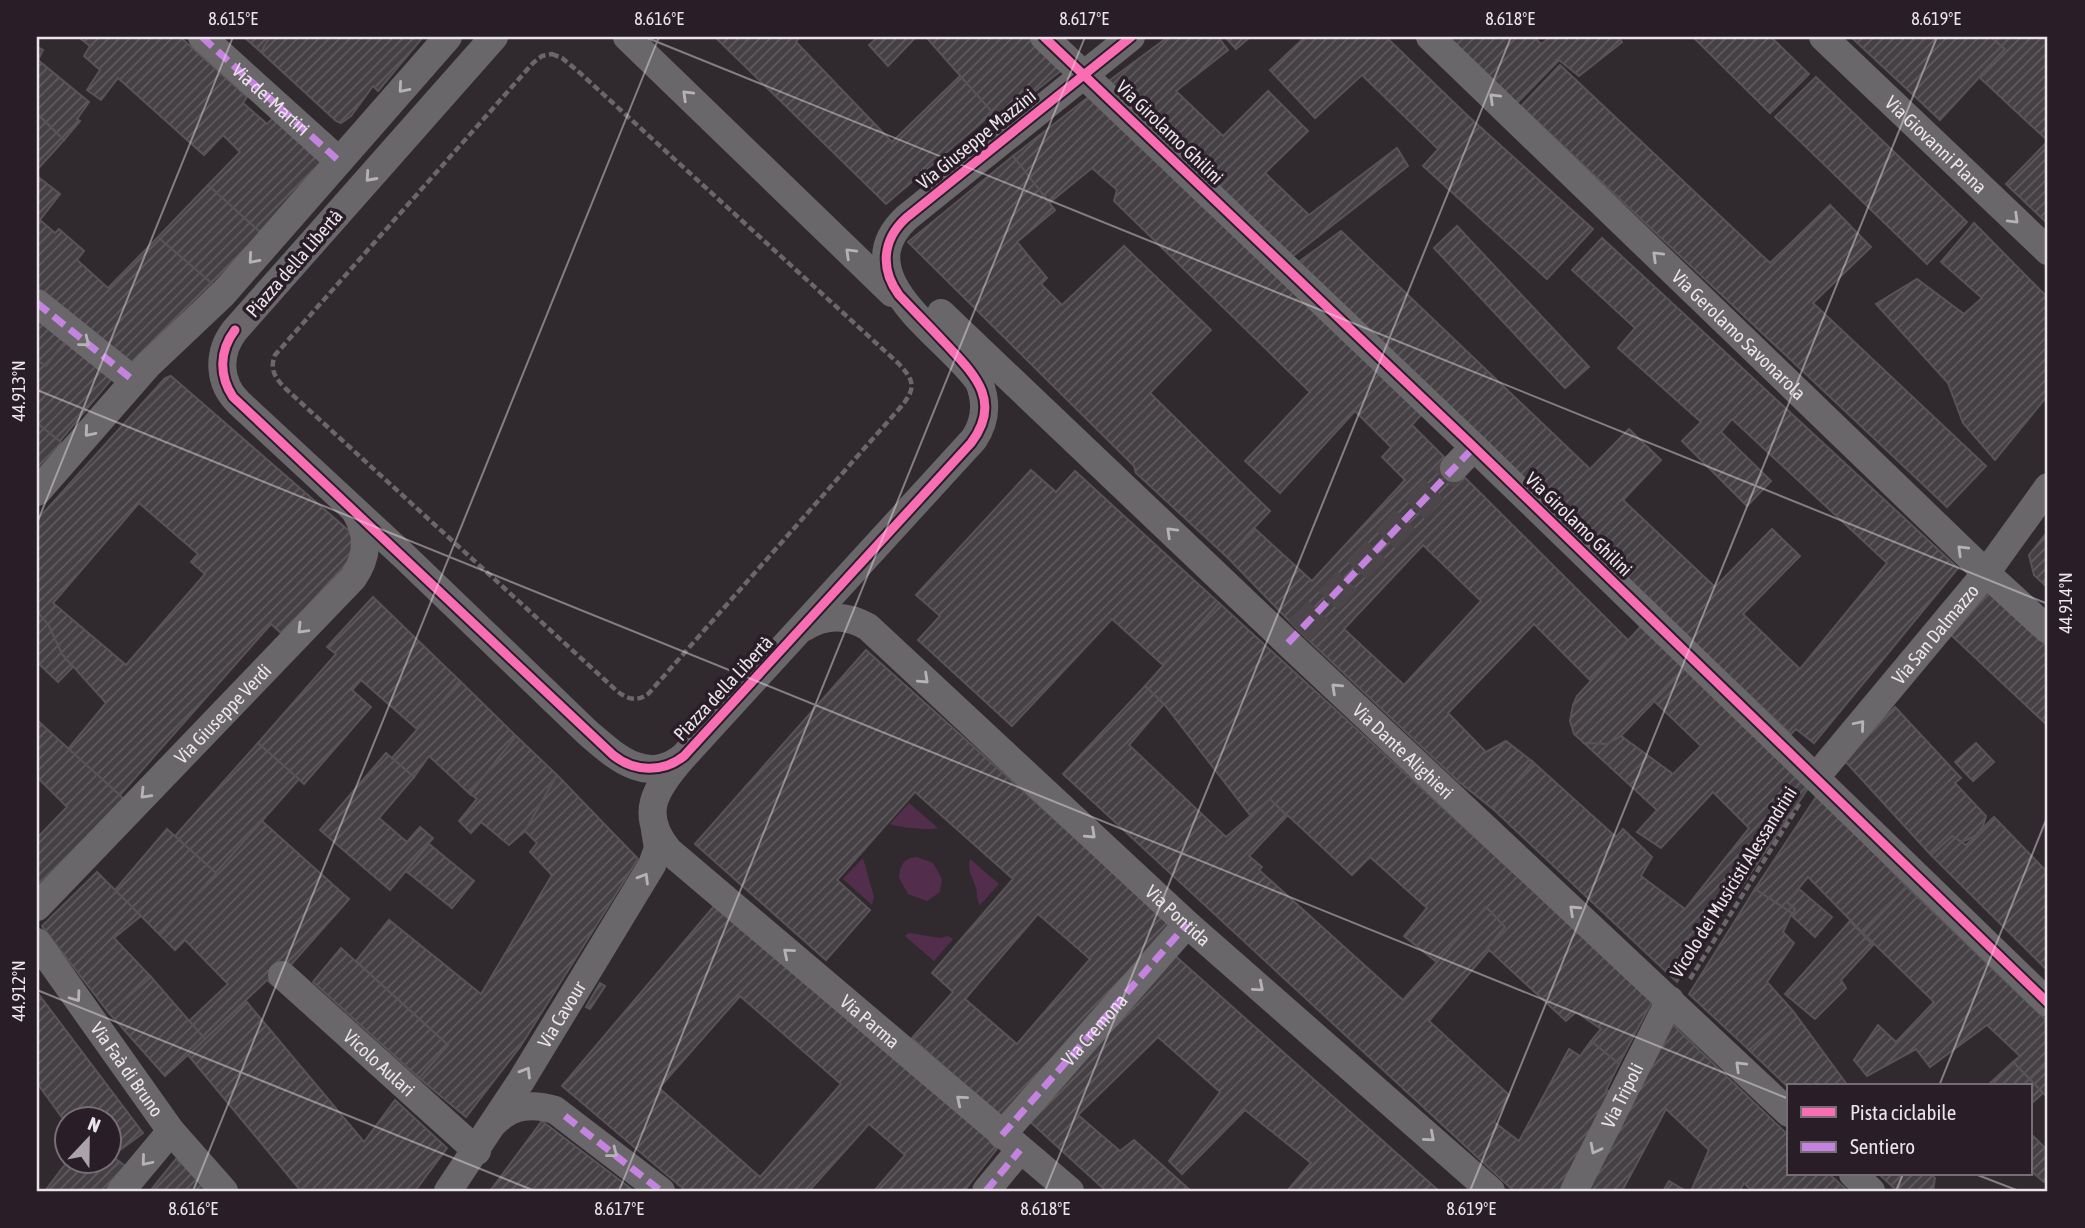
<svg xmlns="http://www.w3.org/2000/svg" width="2085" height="1228" viewBox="0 0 2085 1228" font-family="'Asap Condensed',sans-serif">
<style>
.green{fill:#522e4c}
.building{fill:url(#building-hatch);stroke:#585357;stroke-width:2;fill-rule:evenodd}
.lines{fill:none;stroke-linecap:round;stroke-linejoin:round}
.street-tunnel{stroke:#4c464b;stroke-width:28;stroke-dasharray:28 14;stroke-linecap:butt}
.path{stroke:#6a6669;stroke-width:4.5;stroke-dasharray:7 3.5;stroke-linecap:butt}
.street{stroke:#6a676a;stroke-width:28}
.quiet{stroke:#c483df;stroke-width:7;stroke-dasharray:14 7;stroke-linecap:butt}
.cycleway-casing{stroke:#291e27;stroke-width:13}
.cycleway{stroke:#f96db3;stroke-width:9}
.oneway{stroke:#b7b2b7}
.ticks{fill:none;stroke:#ebe4ea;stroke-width:2;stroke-opacity:0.45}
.labels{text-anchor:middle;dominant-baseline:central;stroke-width:7;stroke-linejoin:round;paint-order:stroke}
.street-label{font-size:19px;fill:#ebe4ea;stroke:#291e27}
.neatline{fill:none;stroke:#ebe4ea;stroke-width:2.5}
.ticks-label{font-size:18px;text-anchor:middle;fill:#ebe4ea}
</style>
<defs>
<pattern id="building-hatch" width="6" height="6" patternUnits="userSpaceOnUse" patternTransform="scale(1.75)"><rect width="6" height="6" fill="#454044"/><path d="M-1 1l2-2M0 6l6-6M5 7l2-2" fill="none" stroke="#605b5f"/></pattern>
</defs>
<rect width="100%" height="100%" fill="#302a2f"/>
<!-- green -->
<g class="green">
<path d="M909 803 938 828C931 831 896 827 890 824Z"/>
<path d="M917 857 933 863 942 879 940 892 927 901 908 894 899 878C899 866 905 857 917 857Z"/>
<polygon points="863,858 874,897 872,905 843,879"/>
<path d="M970 859 999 884 980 905C976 899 978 896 976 888 973 877 967 871 970 859Z"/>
<polygon points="909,933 940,938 948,936 953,939 934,961 905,936"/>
</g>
<!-- building -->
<g class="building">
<polygon points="78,37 180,37 247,97 243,103 267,124 273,118 325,164 260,232 208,185 240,152 223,135 204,155 118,78 101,100 87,90 100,70 84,56 90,46"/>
<polygon points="244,37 270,37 261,52"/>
<polygon points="270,37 423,37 378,91 373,86 351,116 341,123 336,121 261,52"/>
<polygon points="715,37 800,37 796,42 892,142 960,76 994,112 886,204"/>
<polygon points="878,37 916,37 888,66 869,45"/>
<polygon points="926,37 1037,37 1067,66 999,120"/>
<polygon points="1168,37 1218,37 1228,50 1176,91 1223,136 1268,91 1308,131 1265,173 1309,215 1397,148 1408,166 1288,260 1116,92 1110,80"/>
<polygon points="1225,37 1250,37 1236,49"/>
<polygon points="1305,37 1386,37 1468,116 1437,148 1362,75 1315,118 1270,70"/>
<polygon points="1447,37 1534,37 1541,44 1551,37 1618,37 1622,42 1579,76 1559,60 1517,103"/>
<polygon points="1693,37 1771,37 1809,74 1770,113"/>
<polygon points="1851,37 1991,37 2005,49 1940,120"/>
<polygon points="1991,37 2048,37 2048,141 1979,77 2005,49"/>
<polygon points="37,47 43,50 38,60 89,102 77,119 80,121 64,140 37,113"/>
<polygon points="1560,65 1770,263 1830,205 1871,247 1813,303 1986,466 1947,507 1521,106"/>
<polygon points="1816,77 1967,222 1927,264 1775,117"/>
<polygon points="1091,95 1423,413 1391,447 1355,411 1280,493 1245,461 1310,392 1114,201 1117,190 1092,168 1049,203 1013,156"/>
<polygon points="37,114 64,140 37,170"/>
<polygon points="1468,116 1593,229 1547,279 1423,166"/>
<polygon points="2048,141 2048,224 2006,184"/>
<polygon points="1013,156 1055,210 1017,242 1047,278 1041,284 1062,305 1124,246 1211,330 1150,393 1270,511 1227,557 1136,473 1134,466 908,242"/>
<polygon points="37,176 60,194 40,220 55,233 59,229 84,251 77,260 108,288 158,237 213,284 135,366 37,289"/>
<polygon points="208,185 260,232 215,286 158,237"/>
<polygon points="1974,223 2048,298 2048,395 1995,460 1963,423 1948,383 1876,304 1917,279 1964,314 1982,298 1941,262"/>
<polygon points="1457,226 1589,367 1565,388 1434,248"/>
<polygon points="1341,231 1590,469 1629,429 1661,460 1623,500 1715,587 1772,529 1800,556 1743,614 1800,669 1887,563 1732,419 1721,432 1771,481 1747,506 1682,441 1701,422 1618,348 1635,328 1572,270 1602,238 1958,568 1814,743 1796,729 1791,734 1293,266"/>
<polygon points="37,315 67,339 46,366 37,360"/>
<polygon points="67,339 115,375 60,441 37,423 37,360 46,366"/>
<path d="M171 376 355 536 358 550 282 634 271 624 120 795 68 749 106 703 62 654 49 626 37 611V520L165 378ZM139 503 198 554 191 562 205 574 126 665 53 603Z"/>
<polygon points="37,423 63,444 37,473"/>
<path d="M1412 425 1628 640 1591 681 1534 624 1448 713 1486 752 1506 741 1533 762 1493 809 1459 782 1299 631 1227 557 1254 528 1312 581 1405 480 1382 457ZM1423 545 1481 601 1404 685 1344 629Z"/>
<polygon points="1031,470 1056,492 1075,471 1219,603 1163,665 1112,619 1012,726 918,640 940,616 916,595"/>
<polygon points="2048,531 2048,588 2034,575 2029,555"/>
<polygon points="1992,590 2048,640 2048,726 1951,635"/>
<polygon points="373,597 460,681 418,730 361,680 352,690 371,707 304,784 258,743 336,654 327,647"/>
<polygon points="1219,603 1505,865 1654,998 1619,1064 1591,1041 1601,1029 1576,1012 1566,1021 1487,948 1505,927 1486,907 1438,963 1404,936 1427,908 1370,857 1352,875 1270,799 1250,815 1164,704 1145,686"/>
<polygon points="37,611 49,626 62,654 73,667 58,682 37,662"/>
<polygon points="1644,623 1689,665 1621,736 1607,744 1584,743 1574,734 1570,721 1573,705 1577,696"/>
<path d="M866 650 1179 931 1001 1117 912 1038 953 992 932 973 1013 879 915 792 837 880 870 910 826 960 695 844ZM1038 914 1090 959 1017 1044 965 999Z"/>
<polygon points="1689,665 1813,781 1677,982 1493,809 1533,762 1616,837 1623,829 1652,857 1641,876 1685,909 1749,828 1713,792 1661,848 1637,832 1657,810 1584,743 1607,744 1621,736 1673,774 1701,746 1654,701"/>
<polygon points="460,681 516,736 470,794 429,756 414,777 392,758"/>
<polygon points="1145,686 1164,704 1129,745 1226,837 1270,799 1287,816 1249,856 1262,867 1259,870 1403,1000 1486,907 1505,927 1487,948 1489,950 1429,1021 1509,1095 1494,1122 1519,1141 1569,1049 1580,1056 1591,1041 1619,1064 1606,1090 1613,1093 1565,1191 1514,1191 1063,774"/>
<polygon points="1895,707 1961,778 1955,783 1986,816 1983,826 1975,836 1962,842 1952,836 1931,855 1843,759"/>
<polygon points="37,720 125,800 37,885 37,838 67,807 37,777"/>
<polygon points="516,736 557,775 525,831 509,845 481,822 471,833 459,821 477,799 470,794"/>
<polygon points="258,743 299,779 216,873 175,836"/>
<polygon points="1976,743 1994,762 1973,781 1955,762"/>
<polygon points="386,753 414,777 379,818 407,842 420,827 433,838 390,890 320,830"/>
<polygon points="557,775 638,859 520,1047 466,1117 419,1078 448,1045 356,961 389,920 481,994 552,875 530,852 537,843 525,831"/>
<polygon points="1818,794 1907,887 1863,933 1808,877 1787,902 1795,909 1792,916 1792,913 1755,889"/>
<polygon points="1994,817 2048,873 2048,971 1931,855 1952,836 1966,845"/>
<polygon points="262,821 349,899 273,985 267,980 205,1039 189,1021 228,984 185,940 175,950 160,935"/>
<polygon points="167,829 216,873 160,935 115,890"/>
<polygon points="429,844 474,881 452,908 406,871"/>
<polygon points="97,872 141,916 114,938 151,977 109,1013 42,926"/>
<polygon points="1907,887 2048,1022 2048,1063 2030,1079 2013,1062 2020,1056 1987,1025 1930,1067 1916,1049 1867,1076 1854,1060 1878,1025 1896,1042 1934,1002 1863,933"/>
<polygon points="1755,889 1792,913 1783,932 1794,943 1767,982 1793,1011 1749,1050 1689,994"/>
<polygon points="1799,889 1832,917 1815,937 1792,916 1795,909 1787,902"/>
<path d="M715 905 1000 1145 964 1191H874L905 1155 869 1124 809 1191H686L562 1086ZM740 996 841 1084 760 1177 659 1088Z"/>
<polygon points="1850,921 1873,945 1841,980 1846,988 1815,1019 1785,994"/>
<polygon points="341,948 448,1045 419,1078 313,982"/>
<polygon points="1172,953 1439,1191 1287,1191 1311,1163 1245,1110 1182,1174 1169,1161 1220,1092 1158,1037 1078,1115 1120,1151 1134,1140 1191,1191 1106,1191 1027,1119"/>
<polygon points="151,977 205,1039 165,1076 109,1013"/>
<polygon points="600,983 605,986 590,1009 586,1007"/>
<polygon points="37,992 143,1133 112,1156 125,1166 105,1191 45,1191 67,1162 108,1162 108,1120 66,1120 66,1123 37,1083"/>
<polygon points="246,1001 364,1142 395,1100 447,1148 415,1191 301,1191 188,1055"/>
<polygon points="1793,1011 1848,1086 1789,1086 1789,1088 1749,1050"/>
<polygon points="1673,1025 1789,1136 1789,1174 1829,1174 1848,1191 1752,1191 1744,1183 1740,1191 1691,1191 1709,1150 1666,1109 1622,1191 1584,1191"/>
<polygon points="2013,1062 2043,1093 2031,1104 2031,1086 1987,1086"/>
<polygon points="2048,1063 2048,1098 2030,1079"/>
<polygon points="542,1121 634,1191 490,1191"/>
<polygon points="2031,1134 2046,1149 2048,1146 2048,1179 2044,1182 2031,1171"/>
<polygon points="176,1159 202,1180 208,1191 150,1191"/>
<polygon points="1879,1174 1931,1174 1935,1178 1933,1191 1897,1191"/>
<polygon points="1669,1181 1686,1191 1663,1191"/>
</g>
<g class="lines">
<!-- street-tunnel -->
<polyline class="street-tunnel" points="1299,631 1454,468"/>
<!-- path -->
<g class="path">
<path d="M552 54 562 58 580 73 898 363C916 382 916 389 899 409L649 693C638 702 628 700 617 691L286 389C276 379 269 370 275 355L533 63 542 56Z"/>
<polyline points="1690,979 1800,803"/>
</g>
<!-- street -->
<g class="street">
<path id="s1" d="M202 37 339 161"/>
<path d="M494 37 235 330C217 353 218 383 239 403L404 556 588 733C617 758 647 786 684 756L974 439C986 421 987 402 979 382 948 336 843 278 906 218L1131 37"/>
<polyline points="627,37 892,293"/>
<polyline points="1044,37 1474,447 2048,1003"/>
<path id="s2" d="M1430 37 1986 573 2048 630"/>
<path id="s3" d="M1823 37 2048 251"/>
<polyline points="37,303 133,380"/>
<path id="s4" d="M941 313 1288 643 1789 1113"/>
<polyline points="1454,468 1474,447"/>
<polyline points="37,492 148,365 223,294 448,37"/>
<path id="s5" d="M805 627C827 614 847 615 868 627L1187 924 1491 1191"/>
<path id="s6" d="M683 757C655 789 638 814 669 851L1070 1191"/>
<path id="s7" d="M1816 777 1986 573 2048 487"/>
<path id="s8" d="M37 907 353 578C368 557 369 535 356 513"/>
<path id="s9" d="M37 942 171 1131 224 1191"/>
<path id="s10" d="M282 975 477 1151"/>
<path d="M495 1122C512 1105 532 1103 555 1110L661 1191"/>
<path id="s11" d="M1002 1135 1187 924"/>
<polyline points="1853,1174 1871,1191"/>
<polyline points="121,1191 171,1131"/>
<path id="s12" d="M448 1191 521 1081 652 865 658 848 655 830"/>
<polyline points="986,1191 1020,1150"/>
<path id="s13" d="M1574 1191 1670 1000"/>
</g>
<!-- quiet -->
<g class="quiet">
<polyline points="202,37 339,161"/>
<polyline points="37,303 133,380"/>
<polyline points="1288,643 1474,447"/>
<polyline points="565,1116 661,1191"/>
<polyline points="1002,1135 1187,924"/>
<polyline points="986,1191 1020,1150"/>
</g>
<defs>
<g id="cycleway">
<polyline points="1044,37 1474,447 2048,1003"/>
<path d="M235 330C219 351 219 376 233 397L613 755C634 772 663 773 684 756L971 443C1003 401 974 374 945 343 930 327 914 311 899 295 880 269 882 240 906 218L1131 37"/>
</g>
</defs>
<!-- cycleway casing -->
<use href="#cycleway" class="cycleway-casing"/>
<!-- cycleway -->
<use href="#cycleway" class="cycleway"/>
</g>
<!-- one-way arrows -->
<defs><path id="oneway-chevron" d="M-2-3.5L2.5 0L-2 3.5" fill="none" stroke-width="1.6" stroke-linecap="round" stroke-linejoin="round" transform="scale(1.75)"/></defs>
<g class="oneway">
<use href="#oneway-chevron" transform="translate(403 88) rotate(131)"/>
<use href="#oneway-chevron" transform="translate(687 95) rotate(-136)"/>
<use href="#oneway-chevron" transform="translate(1494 98) rotate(-136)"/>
<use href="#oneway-chevron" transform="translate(370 177) rotate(132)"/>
<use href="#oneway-chevron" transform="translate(2014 219) rotate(44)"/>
<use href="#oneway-chevron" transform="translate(850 253) rotate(-136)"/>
<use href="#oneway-chevron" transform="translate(1657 256) rotate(-136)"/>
<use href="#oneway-chevron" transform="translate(253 259) rotate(131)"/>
<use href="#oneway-chevron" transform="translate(85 342) rotate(39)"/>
<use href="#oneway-chevron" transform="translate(89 432) rotate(131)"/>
<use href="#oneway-chevron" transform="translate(1171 532) rotate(-136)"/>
<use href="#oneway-chevron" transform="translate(1962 550) rotate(-136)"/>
<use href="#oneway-chevron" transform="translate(302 629) rotate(134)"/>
<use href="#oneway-chevron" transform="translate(924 679) rotate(43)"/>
<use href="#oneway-chevron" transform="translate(1336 688) rotate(-137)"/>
<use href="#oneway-chevron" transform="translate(1860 725) rotate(-50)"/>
<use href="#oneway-chevron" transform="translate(145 794) rotate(134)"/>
<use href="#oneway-chevron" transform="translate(1091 834) rotate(43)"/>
<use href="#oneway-chevron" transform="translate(644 878) rotate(-59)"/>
<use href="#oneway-chevron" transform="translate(1574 910) rotate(-137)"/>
<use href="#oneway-chevron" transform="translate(788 953) rotate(-140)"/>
<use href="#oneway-chevron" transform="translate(1259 987) rotate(41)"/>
<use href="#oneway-chevron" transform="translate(76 997) rotate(54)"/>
<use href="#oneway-chevron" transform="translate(1740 1066) rotate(-136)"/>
<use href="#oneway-chevron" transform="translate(526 1072) rotate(-59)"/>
<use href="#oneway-chevron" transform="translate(961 1100) rotate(-140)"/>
<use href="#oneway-chevron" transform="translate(1430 1137) rotate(41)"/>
<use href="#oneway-chevron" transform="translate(1595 1149) rotate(117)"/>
<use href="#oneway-chevron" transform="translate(613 1153) rotate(38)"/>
<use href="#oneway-chevron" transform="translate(146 1161) rotate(130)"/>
</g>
<!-- ticks -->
<path class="ticks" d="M645 37 2048 604M37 390 1789 1099M37 523 233 37M37 990 535 1191M1939 1086 2048 815M1975 1174 2019 1191M193 1191 659 37M619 1191 1085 37M1045 1191 1511 37M1470 1191 1937 37M1896 1191 1903 1174"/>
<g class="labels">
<!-- street labels -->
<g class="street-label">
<text stroke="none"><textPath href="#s1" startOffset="93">Via dei Martiri</textPath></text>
<text transform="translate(1170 132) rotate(44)">Via Girolamo Ghilini</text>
<text transform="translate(976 139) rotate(-39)">Via Giuseppe Mazzini</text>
<text stroke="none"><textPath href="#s3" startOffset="156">Via Giovanni Plana</textPath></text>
<text transform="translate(294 263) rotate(-49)">Piazza della Libertà</text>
<text stroke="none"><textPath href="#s2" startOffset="429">Via Gerolamo Savonarola</textPath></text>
<text transform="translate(1579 524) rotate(44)">Via Girolamo Ghilini</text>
<text stroke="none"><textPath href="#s7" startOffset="186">Via San Dalmazzo</textPath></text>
<text transform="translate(723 688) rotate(-47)">Piazza della Libertà</text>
<text stroke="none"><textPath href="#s8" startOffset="268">Via Giuseppe Verdi</textPath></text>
<text stroke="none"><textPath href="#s4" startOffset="637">Via Dante Alighieri</textPath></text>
<text transform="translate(1733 882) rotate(-58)">Vicolo dei Musicisti Alessandrini</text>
<text stroke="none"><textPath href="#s5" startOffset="490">Via Pontida</textPath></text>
<text stroke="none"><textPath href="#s12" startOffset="210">Via Cavour</textPath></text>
<text stroke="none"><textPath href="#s6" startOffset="371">Via Parma</textPath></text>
<text stroke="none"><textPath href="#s11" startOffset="140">Via Cremona</textPath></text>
<text stroke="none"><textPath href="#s10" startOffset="131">Vicolo Aulari</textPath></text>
<text stroke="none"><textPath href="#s9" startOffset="156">Via Faà di Bruno</textPath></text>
<text stroke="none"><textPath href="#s13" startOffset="107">Via Tripoli</textPath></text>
</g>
</g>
<!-- border -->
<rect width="2085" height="1228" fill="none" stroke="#291e27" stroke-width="77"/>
<!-- legend -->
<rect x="1787" y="1084" width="245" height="91" fill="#291e27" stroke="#776d75" stroke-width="2"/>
<rect x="1801" y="1107" width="35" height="10" fill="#f96db3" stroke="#776d75" stroke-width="2"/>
<text x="1850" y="1120" font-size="21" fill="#ebe4ea">Pista ciclabile</text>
<rect x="1801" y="1142" width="35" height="10" fill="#c483df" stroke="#776d75" stroke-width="2"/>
<text x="1850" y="1154" font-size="21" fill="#ebe4ea">Sentiero</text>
<!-- north arrow -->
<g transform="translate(88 1140) rotate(22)"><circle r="33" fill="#291e27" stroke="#776d75" stroke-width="2"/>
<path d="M0-5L12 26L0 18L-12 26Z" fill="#aaa3a9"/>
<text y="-10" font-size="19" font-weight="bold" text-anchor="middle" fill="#ebe4ea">N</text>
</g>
<rect x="38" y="38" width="2008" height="1152" class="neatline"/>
<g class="ticks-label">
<text x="233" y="25">8.615°E</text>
<text x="659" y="25">8.616°E</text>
<text x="1084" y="25">8.617°E</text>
<text x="1510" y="25">8.618°E</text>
<text x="1936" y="25">8.619°E</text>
<text transform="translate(19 391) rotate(-90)" y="6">44.913°N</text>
<text transform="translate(2066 603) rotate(-90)" y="6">44.914°N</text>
<text transform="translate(19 991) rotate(-90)" y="6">44.912°N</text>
<text x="193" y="1215">8.616°E</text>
<text x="619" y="1215">8.617°E</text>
<text x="1045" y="1215">8.618°E</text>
<text x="1471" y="1215">8.619°E</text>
</g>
</svg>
